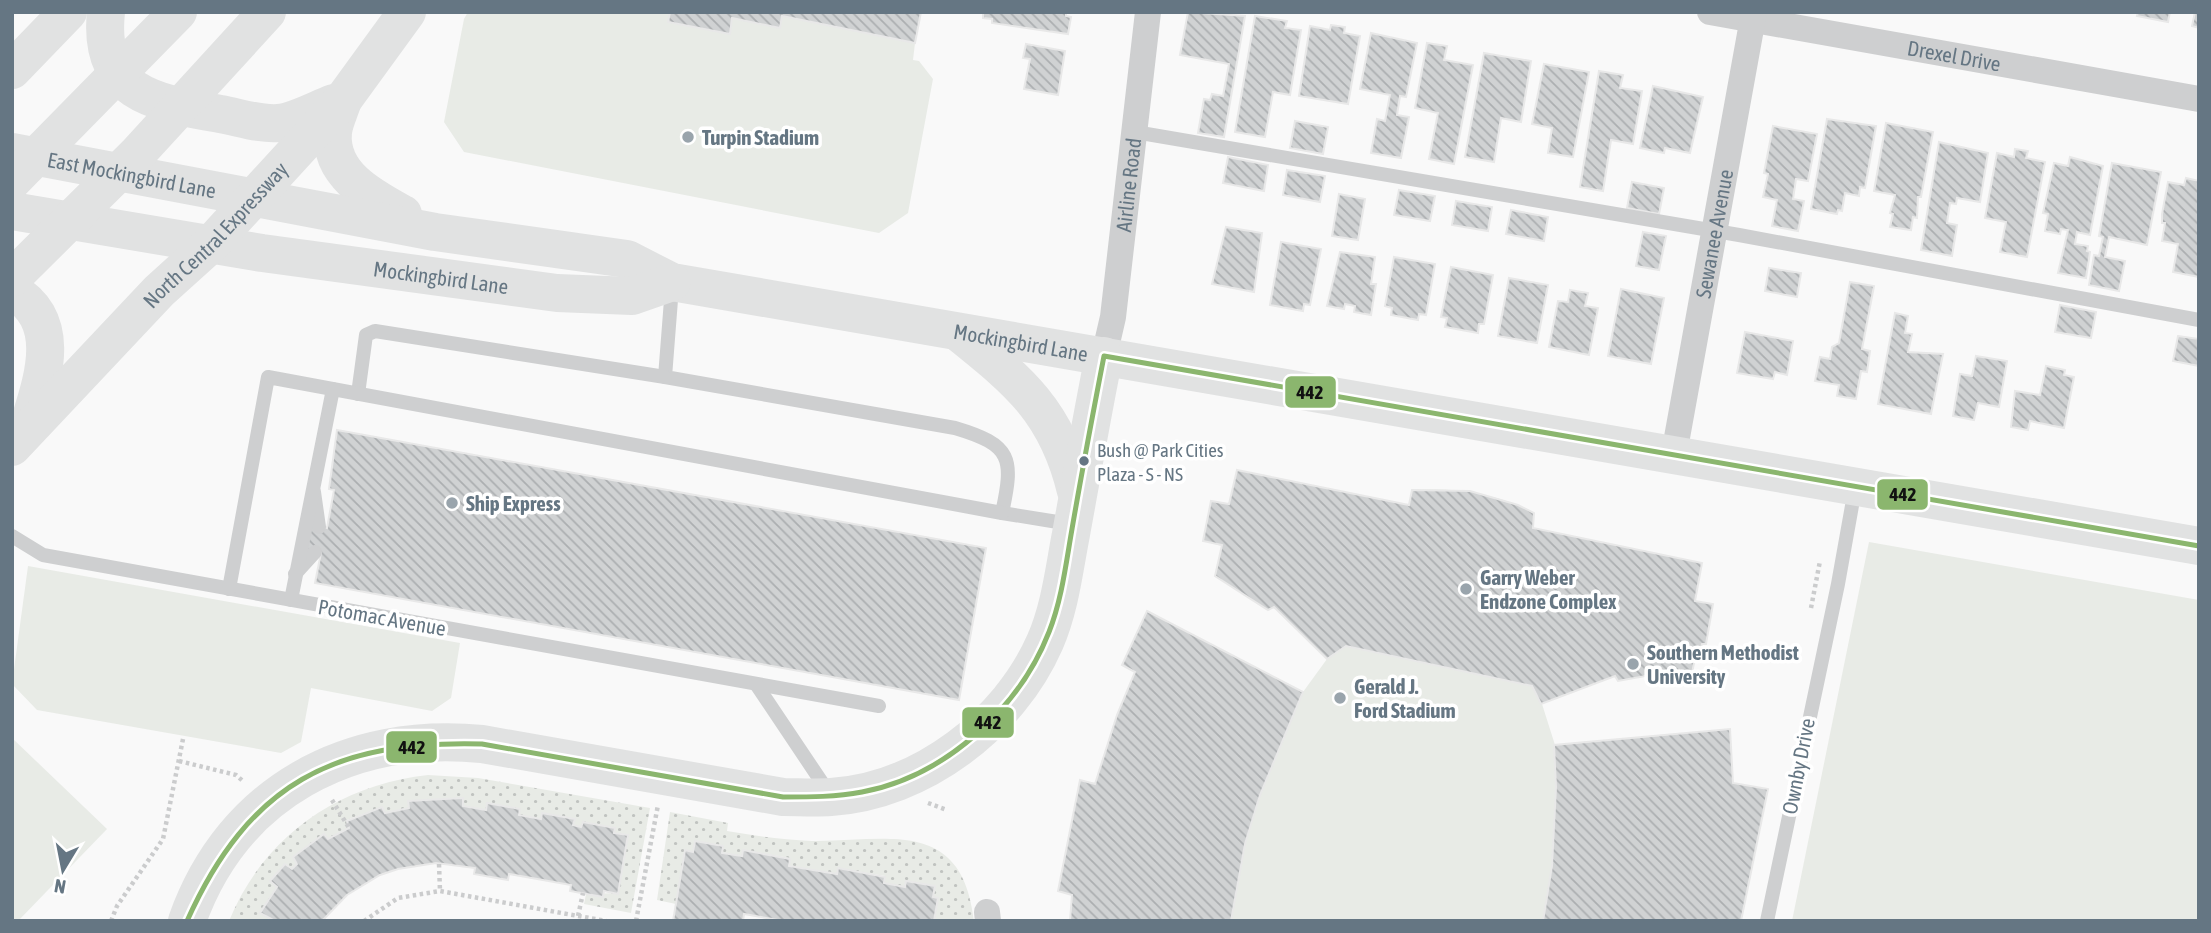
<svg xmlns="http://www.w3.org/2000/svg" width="2211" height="933" viewBox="0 0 2211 933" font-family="'Asap Condensed',sans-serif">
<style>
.grass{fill:url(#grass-dots)}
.green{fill:#e8ebe6}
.building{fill:url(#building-back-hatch);stroke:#e8e8e8;stroke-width:2}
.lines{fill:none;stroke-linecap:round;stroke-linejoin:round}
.path{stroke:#cbcccd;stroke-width:4.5;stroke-dasharray:3.5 3.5;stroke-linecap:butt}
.lane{stroke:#cecfd0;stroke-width:14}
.street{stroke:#cecfd0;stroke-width:26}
.secondary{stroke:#e1e2e2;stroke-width:38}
.highway{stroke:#e1e2e2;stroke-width:38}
.bus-1-casing{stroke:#fff;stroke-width:10}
.bus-1{stroke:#8bb66e;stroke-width:5}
.poi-dot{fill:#99a4ac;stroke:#fff;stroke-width:2.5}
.bus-dot{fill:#657683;stroke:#fff;stroke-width:2.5}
.labels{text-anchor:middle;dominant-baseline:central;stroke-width:7;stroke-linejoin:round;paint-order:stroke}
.bus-label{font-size:19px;fill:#657683;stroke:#fff;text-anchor:start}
.street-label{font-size:21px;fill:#657683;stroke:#fff}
.poi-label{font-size:21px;font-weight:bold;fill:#657683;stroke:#fff;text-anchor:start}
.line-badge{stroke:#fff;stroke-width:2.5}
.pale-badge-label{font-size:19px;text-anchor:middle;font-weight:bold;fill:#111}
</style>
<defs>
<pattern id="grass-dots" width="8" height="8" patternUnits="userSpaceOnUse" patternTransform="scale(1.75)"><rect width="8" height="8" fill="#e8ebe6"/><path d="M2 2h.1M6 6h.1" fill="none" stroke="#c0c3c0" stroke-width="1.8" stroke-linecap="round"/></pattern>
<pattern id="building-back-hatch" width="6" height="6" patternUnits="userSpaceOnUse" patternTransform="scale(1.75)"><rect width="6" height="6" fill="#d0d2d3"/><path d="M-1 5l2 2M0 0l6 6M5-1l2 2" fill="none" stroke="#acafb1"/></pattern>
</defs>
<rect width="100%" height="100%" fill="#f9f9f9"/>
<!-- grass -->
<g class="grass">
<path d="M428 775 478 778 650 808 631 913 584 904 586 894 618 893 628 835 614 833 615 828 583 822 581 827 573 825 574 820 542 813 541 819 519 815 520 809 488 803 486 810 463 806 462 798 409 801V808L385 813 382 807 347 820 349 828 328 839 324 835 293 857 297 864 292 869 285 864 271 881 277 887 260 913 269 918 268 921H229C264 836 338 785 428 775Z"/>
<path d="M670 812 728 823 727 831C756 836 783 840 812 841 886 842 962 816 974 921H934L938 899 933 897 934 886 906 881 905 887 884 883 885 876 838 868 837 874 789 866 790 858 744 850 742 856 722 853 723 846 696 841 693 852 685 851 676 904 657 900Z"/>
</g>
<!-- green -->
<g class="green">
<polygon points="468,12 670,12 730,33 732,18 780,28 782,16 915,43 913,60 919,61 933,79 908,213 879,233 464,152 444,122 464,19"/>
<path d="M1237 470 1409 505 1412 490C1455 487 1496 493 1534 513L1533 528 1695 601 1713 604 1706 644H1702L1700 653H1696L1691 679 1678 677V671L1618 681 1614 676 1542 704 1555 745 1730 729 1741 921H1070L1072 895 1058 891 1080 780 1095 783 1117 715 1135 672 1122 665 1147 611 1303 692 1327 659 1274 607 1268 610 1215 576 1222 546 1203 541 1211 501 1229 504Z"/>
<polygon points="1869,542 2199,600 2199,921 1792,921"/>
<polygon points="28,566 460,643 451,698 432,711 311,688 301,742 281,753 37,710 12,684"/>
<polygon points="12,738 107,829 18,921 12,921"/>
</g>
<!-- building -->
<g class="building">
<polygon points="670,12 921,12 915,43 782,16 780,28 732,18 730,34 668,22"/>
<polygon points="983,12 1066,12 1066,16 1071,17 1068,34 992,23 992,19 983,18"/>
<polygon points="1188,12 1245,16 1224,137 1198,133 1204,99 1210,100 1212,94 1223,96 1229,64 1180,55"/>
<polygon points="2138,12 2170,12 2168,22 2137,16"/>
<polygon points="2195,12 2199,12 2199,28 2192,26"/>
<polygon points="1255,16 1287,21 1285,28 1301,30 1290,95 1273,92 1265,137 1235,132"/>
<polygon points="1331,25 1345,27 1344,33 1360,36 1348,104 1299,96 1310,26 1330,30"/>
<polygon points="1371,33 1417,43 1406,97 1400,96 1397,115 1409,117 1401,158 1371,153 1377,119 1385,121 1390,95 1360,89"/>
<polygon points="1427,43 1447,46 1444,60 1473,65 1454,164 1429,159 1438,113 1415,108"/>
<polygon points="1026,44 1065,51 1058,95 1024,89 1030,59 1023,58"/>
<polygon points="1484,53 1531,61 1521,122 1501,118 1494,162 1465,157"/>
<polygon points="1544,64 1589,72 1573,157 1548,153 1552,128 1532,124"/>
<polygon points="1599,71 1623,75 1620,88 1642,91 1633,144 1611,140 1603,191 1580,187"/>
<polygon points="1653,86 1703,97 1690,153 1665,148 1664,153 1640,148"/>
<polygon points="1827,119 1876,126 1865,188 1860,187 1859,196 1845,193 1842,211 1838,210 1837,214 1811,209"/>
<polygon points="1295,121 1328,127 1323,154 1290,148"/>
<polygon points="1886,123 1933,132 1921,197 1918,197 1917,218 1913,217 1911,230 1890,227 1893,214 1890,213 1895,195 1874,191"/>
<polygon points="1773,126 1817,134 1808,181 1796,179 1793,199 1804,201 1798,231 1772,226 1777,200 1763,197 1768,174 1764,173"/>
<polygon points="1939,142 1988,153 1980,202 1957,198 1956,204 1950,203 1947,223 1957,225 1952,256 1921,250"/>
<polygon points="2015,149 2028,151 2026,158 2045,162 2027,257 2000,252 2006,222 1985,218 1997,153 2014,157"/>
<polygon points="1228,157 1268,165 1264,191 1223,183"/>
<polygon points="2070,157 2103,166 2090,235 2077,232 2075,244 2088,246 2087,251 2090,252 2086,278 2058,273 2068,230 2061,229 2060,234 2045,231 2048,214 2043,213 2054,163 2068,166"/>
<polygon points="2112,163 2161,172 2147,245 2109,237 2105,257 2125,261 2119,291 2089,285 2094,255 2099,256 2103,237 2099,236"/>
<polygon points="1287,170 1325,176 1320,202 1283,195"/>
<polygon points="2186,178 2199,181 2199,277 2173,272 2178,244 2162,241 2165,223 2162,223 2162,214 2168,182 2184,185"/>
<polygon points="1632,182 1664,188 1659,214 1627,208"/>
<polygon points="1399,190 1435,196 1430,221 1394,215"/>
<polygon points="1339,194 1365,199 1358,240 1332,236"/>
<polygon points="1456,201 1492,207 1488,231 1452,225"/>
<polygon points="1511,210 1548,217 1544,241 1506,234"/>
<polygon points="1226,227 1262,233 1254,292 1212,284"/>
<polygon points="1643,232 1666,236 1659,270 1636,266"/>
<polygon points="1281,242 1321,249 1310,305 1304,304 1303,311 1270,305"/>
<polygon points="1340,252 1375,257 1371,284 1376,284 1371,315 1354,312 1355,306 1345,304 1344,309 1327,306"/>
<polygon points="1394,257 1435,264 1426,315 1419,314 1418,320 1391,315 1392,308 1385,306"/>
<polygon points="1451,267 1493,275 1484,324 1479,324 1478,333 1445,327 1447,318 1441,317"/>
<polygon points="1769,268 1801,273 1797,297 1765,291"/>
<polygon points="1509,278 1548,285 1537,343 1498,336"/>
<polygon points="1850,282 1874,286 1862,349 1870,351 1867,372 1861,371 1856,399 1837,396 1839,385 1815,381 1820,357 1830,359 1832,347 1839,343"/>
<polygon points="1621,289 1664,298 1651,364 1608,356"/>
<polygon points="1570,290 1588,293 1585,306 1598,308 1589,355 1549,347 1558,301 1568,302"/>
<polygon points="2060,305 2096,312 2091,338 2055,332"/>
<polygon points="1895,313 1908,316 1905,333 1912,334 1908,352 1943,354 1931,414 1878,404"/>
<polygon points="1745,332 1793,341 1787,375 1775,372 1773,379 1737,373"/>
<polygon points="2178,336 2199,339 2199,366 2173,361"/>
<polygon points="1976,356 2007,361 1999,407 1978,403 1974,420 1953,416 1960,374 1972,376"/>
<polygon points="2046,366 2065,370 2064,375 2074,377 2064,428 2030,421 2028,430 2011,427 2015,391 2040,395"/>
<polygon points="337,430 986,548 959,700 315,583 321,553 304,549 309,524 327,528 334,490 329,489"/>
<polygon points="1237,470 1409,505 1412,490 1470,491 1518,505 1534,513 1533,528 1702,563 1695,601 1713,604 1706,644 1702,644 1700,653 1696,652 1691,679 1678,677 1679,670 1618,681 1615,676 1541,704 1532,686 1346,646 1327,659 1274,607 1268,610 1215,576 1222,545 1203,541 1211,501 1229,504"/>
<polygon points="1147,611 1303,692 1260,795 1245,844 1231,921 1070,921 1072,895 1058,891 1080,780 1095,784 1117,715 1135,672 1122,665"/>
<polygon points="1730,729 1733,783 1768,789 1741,921 1543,921 1552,866 1556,787 1554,745"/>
<polygon points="463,798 463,806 486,810 487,803 520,809 519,815 541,819 542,813 575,819 573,825 581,827 583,822 615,828 614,833 628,835 618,894 604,891 603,897 570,891 571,885 509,874 508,880 474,874 475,868 436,863 398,869 380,875 347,895 322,921 275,921 260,913 277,887 270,881 285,864 292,869 297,864 293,857 324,834 328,839 349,828 347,821 382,807 385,813 409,808 408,801"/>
<polygon points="695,841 723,846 722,853 742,856 743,850 790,859 789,866 837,874 838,868 885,877 884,883 905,887 906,881 935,886 933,897 938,898 934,921 784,921 744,914 743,921 673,921 685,850 693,852"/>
</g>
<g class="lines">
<!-- path -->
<g class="path">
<polyline points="1811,608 1820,561"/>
<polyline points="179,761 236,775 244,782"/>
<polyline points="332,800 349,828"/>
<polyline points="928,803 947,810"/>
<polyline points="439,864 440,891"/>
<polyline points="578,916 583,893"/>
<polyline points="111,921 117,906 163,839 183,739"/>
<polyline points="364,921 398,898 440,891 606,921"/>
<polyline points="636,921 658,805"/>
</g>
<!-- lane -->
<g class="lane">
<polyline points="1135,132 1739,235 2199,320"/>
<path d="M672 287 665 377 955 428C1012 445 1014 458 1002 513L1070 524"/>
<polyline points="358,394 366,335 375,331 665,377"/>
<polyline points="314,492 319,527"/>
<polyline points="12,536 43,555 879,706"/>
<polyline points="295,574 315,552"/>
<polyline points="229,589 268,377 1002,513"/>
<polyline points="291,600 333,389"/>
<polyline points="756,684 829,793"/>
<polyline points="1767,921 1838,584 1855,489"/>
</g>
<!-- street -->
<g class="street">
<path id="s1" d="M1710 12 2199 99"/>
<path id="s2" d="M1104 356 1113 317 1148 12"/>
<path id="s3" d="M1674 454 1754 12"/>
<polyline points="987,912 988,921"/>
</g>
<!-- secondary -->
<g class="secondary">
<path d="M106 12C97 95 157 103 220 114 238 117 261 125 279 123 296 121 317 109 334 103"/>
<polyline points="12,70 68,12"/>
<path d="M343 100C340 110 334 122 333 132 329 175 372 197 403 214"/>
<path id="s4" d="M12 152 435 232 627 259 672 282 2199 546"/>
<path id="s5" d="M12 211 262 253 557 293 632 296 672 282"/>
<path d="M12 291C65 321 42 381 28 427"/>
<path d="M959 333C1020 382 1057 412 1076 491"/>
<path id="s6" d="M12 447 159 291 210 245 343 100 407 12"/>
<path d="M187 921C233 791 350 731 482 744L783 797C798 797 815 798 831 797 922 791 1009 724 1045 642 1060 608 1064 570 1071 534 1082 474 1092 415 1104 356"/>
</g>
<!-- highway -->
<g class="highway">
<polyline points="12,181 178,12"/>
<polyline points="12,278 136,155 267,12"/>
</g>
<defs>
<path id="bus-1" d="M187 921C249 783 334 740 482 744L783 797C810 797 836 797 862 792 944 777 1019 709 1049 632 1062 599 1066 563 1072 529 1082 471 1093 413 1104 356L2199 546"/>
</defs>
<!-- bus-1 casing -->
<use href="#bus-1" class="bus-1-casing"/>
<!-- bus-1 -->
<use href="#bus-1" class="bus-1"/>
</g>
<!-- markers -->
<g class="poi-dot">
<circle cx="688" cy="137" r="7"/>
<circle cx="452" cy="503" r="7"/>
<circle cx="1466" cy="589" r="7"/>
<circle cx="1633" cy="664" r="7"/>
<circle cx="1340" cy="698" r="7"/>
</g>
<circle class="bus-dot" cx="1084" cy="461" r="6"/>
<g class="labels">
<!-- bus labels -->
<g class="bus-label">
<text x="1097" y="450">Bush @ Park Cities<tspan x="1097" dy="24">Plaza - S - NS</tspan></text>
</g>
<!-- street labels -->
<g class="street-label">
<text stroke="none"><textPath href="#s1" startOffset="248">Drexel Drive</textPath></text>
<text stroke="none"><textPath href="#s4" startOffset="122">East Mockingbird Lane</textPath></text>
<text stroke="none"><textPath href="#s2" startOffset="173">Airline Road</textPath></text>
<text stroke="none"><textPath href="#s3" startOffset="224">Sewanee Avenue</textPath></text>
<text stroke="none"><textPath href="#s6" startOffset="294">North Central Expressway</textPath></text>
<text stroke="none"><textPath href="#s5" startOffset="434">Mockingbird Lane</textPath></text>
<text stroke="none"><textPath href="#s4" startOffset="1029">Mockingbird Lane</textPath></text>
<text transform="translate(382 617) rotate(10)">Potomac Avenue</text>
<text transform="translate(1798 766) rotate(-79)">Ownby Drive</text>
</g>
<!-- poi labels -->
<g class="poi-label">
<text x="702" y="137">Turpin Stadium</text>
<text x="466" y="503">Ship Express</text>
<text x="1480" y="577">Garry Weber<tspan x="1480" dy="24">Endzone Complex</tspan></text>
<text x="1647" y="652">Southern Methodist<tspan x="1647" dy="24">University</tspan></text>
<text x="1354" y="686">Gerald J.<tspan x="1354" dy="24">Ford Stadium</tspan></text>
</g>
</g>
<g class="line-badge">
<rect x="1284" y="375" width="53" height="34" rx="7" fill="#8bb66e"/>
<rect x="1876" y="478" width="53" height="33" rx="7" fill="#8bb66e"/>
<rect x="961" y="706" width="54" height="33" rx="7" fill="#8bb66e"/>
<rect x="385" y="730" width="53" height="34" rx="7" fill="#8bb66e"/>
</g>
<g class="pale-badge-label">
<text x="1310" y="399">442</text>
<text x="1903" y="501">442</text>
<text x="988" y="729">442</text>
<text x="412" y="754">442</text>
</g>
<!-- border -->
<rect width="2211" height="933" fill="none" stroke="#657683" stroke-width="28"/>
<!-- north arrow -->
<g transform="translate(63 870) rotate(190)" stroke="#ffffff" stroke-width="5" paint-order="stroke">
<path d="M0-5L12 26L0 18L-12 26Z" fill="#657683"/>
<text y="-10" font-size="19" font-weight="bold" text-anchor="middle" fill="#657683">N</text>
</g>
</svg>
